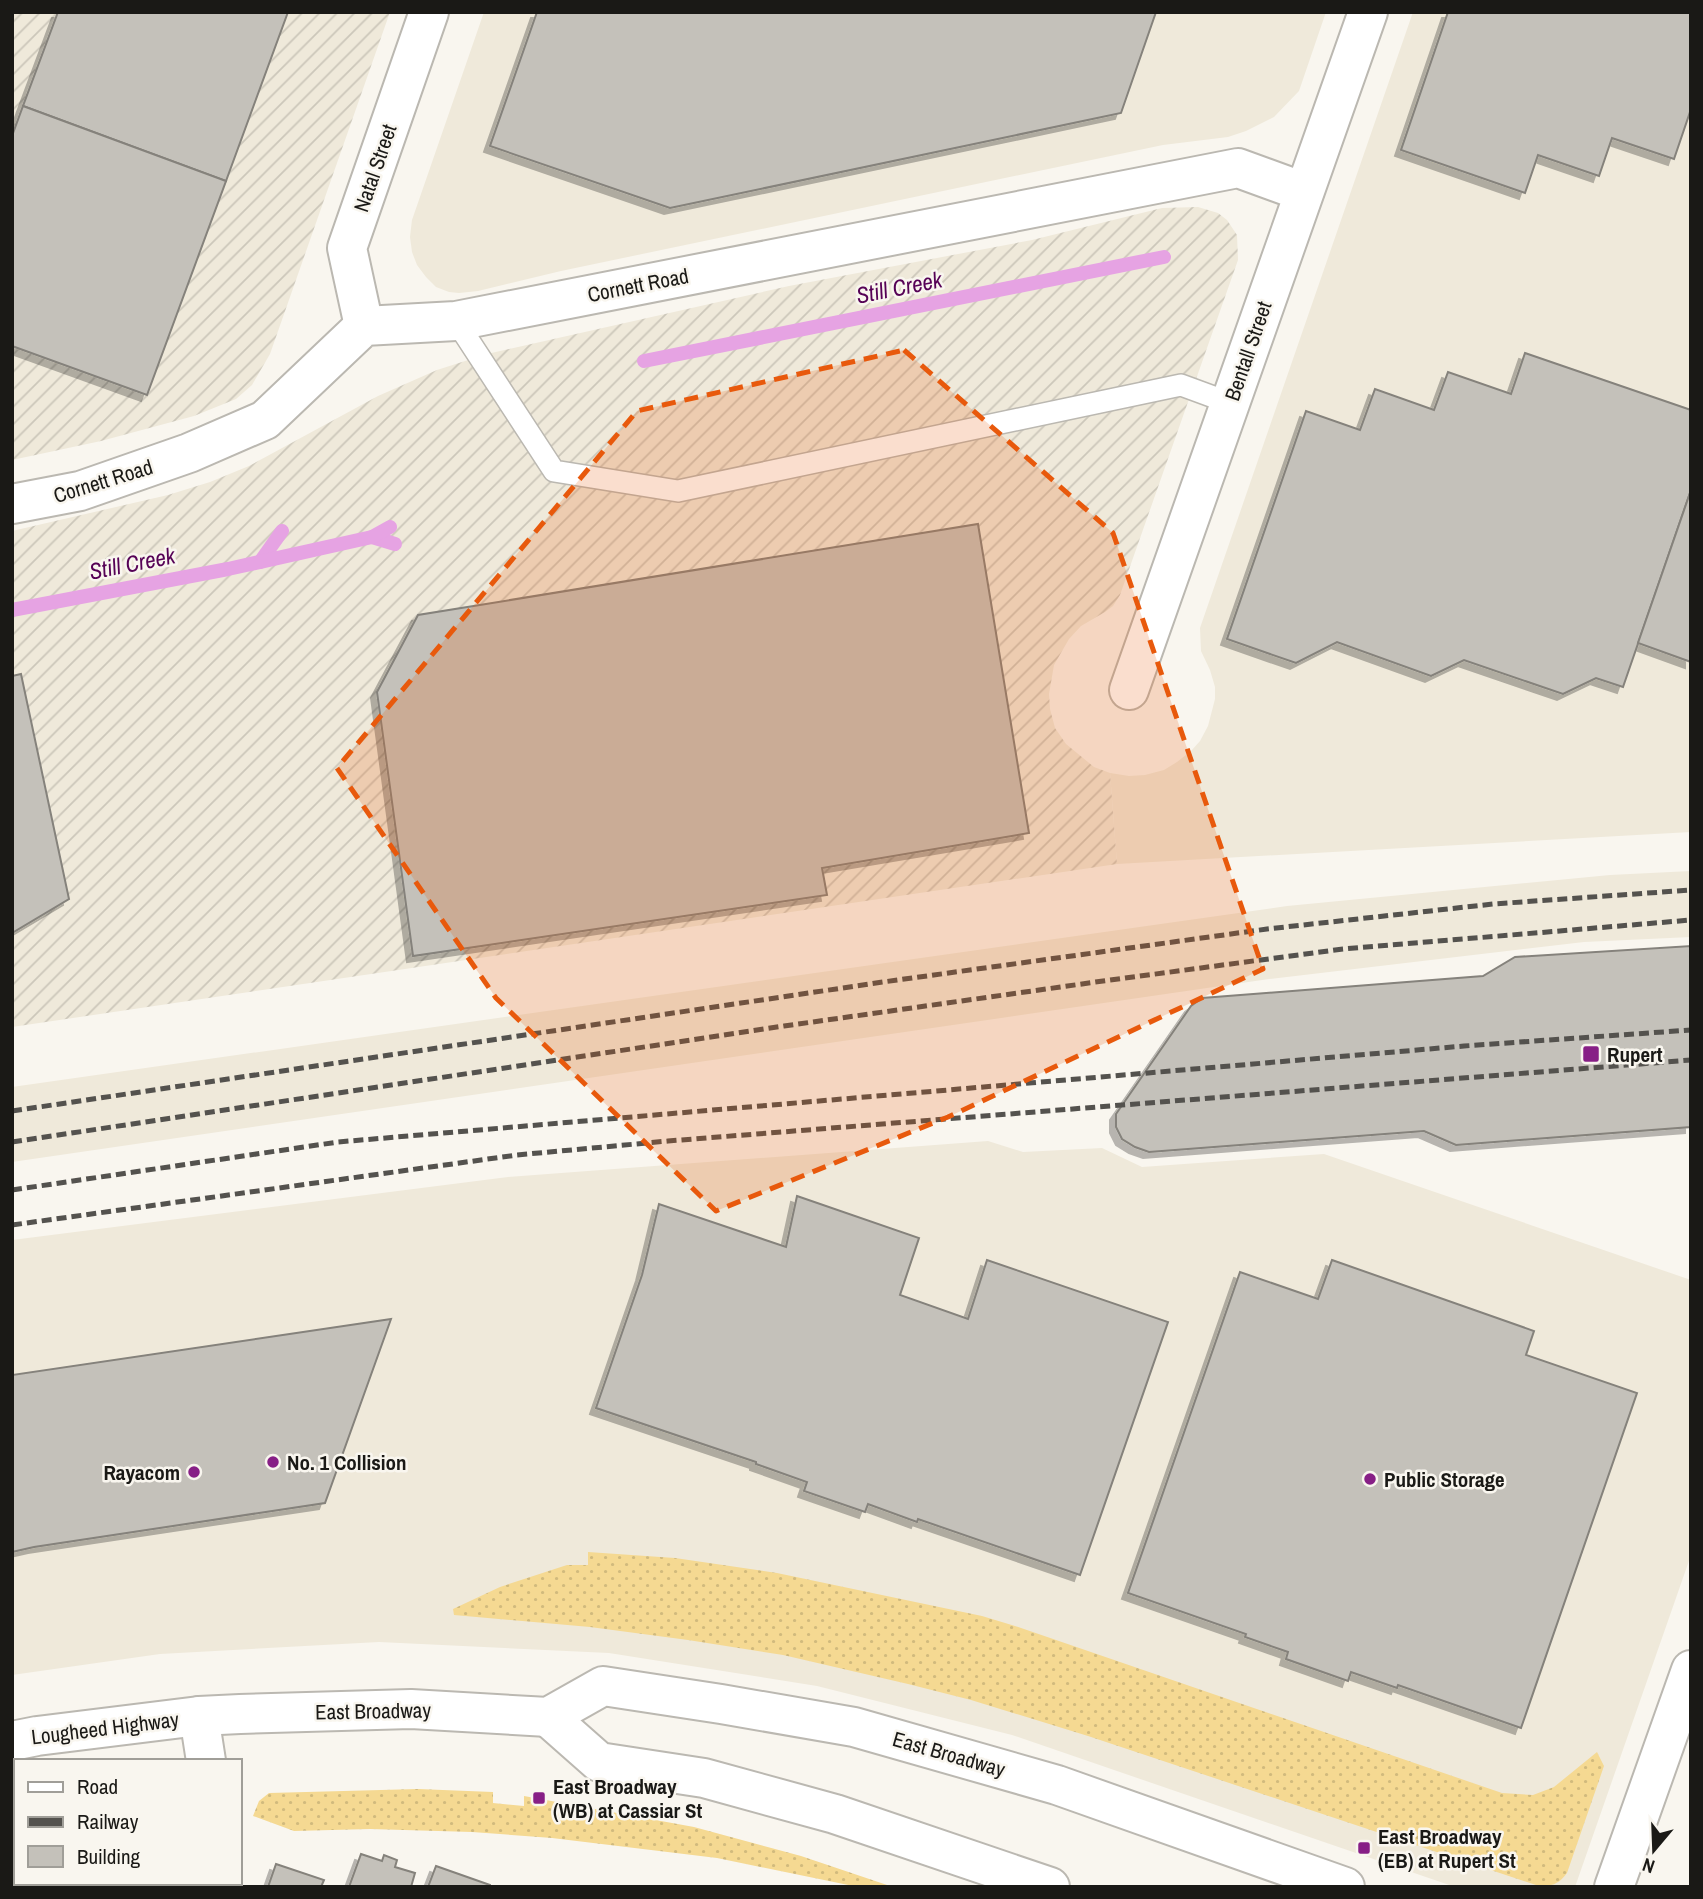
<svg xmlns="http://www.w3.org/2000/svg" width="1703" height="1899" viewBox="0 0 1703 1899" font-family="'Archivo Narrow',sans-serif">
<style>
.built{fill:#efe9da}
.industrial{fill:url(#industrial-furrows)}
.grass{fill:url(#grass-dots)}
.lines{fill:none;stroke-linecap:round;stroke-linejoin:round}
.stream{stroke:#e6a3e3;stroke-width:14}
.building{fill:#c4c1ba;stroke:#85827b;stroke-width:2;filter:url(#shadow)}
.service-casing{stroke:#bbb8b1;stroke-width:24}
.minor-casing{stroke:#bbb8b1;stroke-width:42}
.secondary-casing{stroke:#bbb8b1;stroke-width:42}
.primary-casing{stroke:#bbb8b1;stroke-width:42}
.service{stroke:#fff;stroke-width:21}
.minor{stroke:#fff;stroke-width:38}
.secondary{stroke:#fff;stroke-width:38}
.primary{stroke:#fff;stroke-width:38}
.rail{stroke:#54524e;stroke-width:5;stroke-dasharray:10 5;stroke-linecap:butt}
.marked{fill:#e8590c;fill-opacity:0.2;stroke:#e8590c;stroke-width:5;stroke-dasharray:14 9;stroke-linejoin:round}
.poi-dot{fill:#871f86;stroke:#f9f6ef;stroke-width:2.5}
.labels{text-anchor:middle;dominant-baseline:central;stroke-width:5;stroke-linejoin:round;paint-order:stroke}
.street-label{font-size:21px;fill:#1a1916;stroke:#f9f6ef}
.poi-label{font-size:21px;font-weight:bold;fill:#1a1916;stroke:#f9f6ef;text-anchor:start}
.water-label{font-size:23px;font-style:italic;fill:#560256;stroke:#f9f6ef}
</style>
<defs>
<pattern id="industrial-furrows" width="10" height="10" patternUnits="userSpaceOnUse" patternTransform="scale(1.75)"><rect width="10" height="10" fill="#efe9da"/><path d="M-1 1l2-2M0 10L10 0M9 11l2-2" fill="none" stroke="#ccc7ba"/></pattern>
<pattern id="grass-dots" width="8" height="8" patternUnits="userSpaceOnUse" patternTransform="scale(1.75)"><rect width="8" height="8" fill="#f5d992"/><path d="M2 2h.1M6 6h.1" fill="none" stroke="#d1ba7d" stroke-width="1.8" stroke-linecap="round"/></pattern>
<filter id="shadow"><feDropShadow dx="-6" dy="6" stdDeviation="0" flood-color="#0004"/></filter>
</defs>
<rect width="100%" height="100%" fill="#f9f6ef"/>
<!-- built -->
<g class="built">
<polygon points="484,12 1326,12 1299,91 1274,117 1246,131 1228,137 1163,145 561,271 478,291 459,293 449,292 436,287 426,277 417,265 412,252 410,237 412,220"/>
<polygon points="1413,12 1691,12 1691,832 1117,864 1110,773 1129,776 1145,775 1164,770 1177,762 1191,751 1200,741 1208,726 1215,699 1215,687 1210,670 1201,651 1200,628"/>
<polygon points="1691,871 1691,937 1584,942 1269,979 12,1162 12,1087 1287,906 1610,875"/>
<polygon points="988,1141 1023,1152 1102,1148 1142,1167 1324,1154 1691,1280 1691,1555 1575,1887 1455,1887 1012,1735 817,1686 609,1653 379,1642 160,1654 12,1675 12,1240 508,1177"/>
</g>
<!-- industrial -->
<g class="industrial">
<polygon points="12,12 390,12 270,354 252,385 236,399 194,416 101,441 12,460"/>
<polygon points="1198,207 1218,213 1227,220 1237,235 1238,260 1120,595 1113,606 1105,612 1081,626 1069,639 1054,665 1049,694 1050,709 1055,728 1066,744 1094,767 1110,773 1117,864 12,1027 12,531 168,495 210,482 249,466 378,396 437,370 487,354 789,286 1032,240 1162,208"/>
</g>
<!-- grass -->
<g class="grass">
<path d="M588 1552 675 1558 777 1573 982 1616 1015 1626 1502 1793 1533 1795 1554 1787 1597 1752 1604 1766 1567 1873C1558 1885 1551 1887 1536 1885L1088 1736 971 1700 908 1684 783 1655 688 1640 590 1627 454 1615 453 1609 500 1587 567 1565H588Z"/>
<polygon points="418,1789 493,1792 493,1803 524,1806 524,1796 694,1827 801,1856 893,1887 858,1887 717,1858 552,1838 472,1832 370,1829 294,1831 253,1816 259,1801 269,1793"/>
</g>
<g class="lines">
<!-- stream -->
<g class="stream">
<polyline points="644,361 1164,257"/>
<polyline points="372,537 395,544"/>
<polyline points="260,562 282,531"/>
<polyline points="12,610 228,569 372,537 390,527"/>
</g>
</g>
<!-- building -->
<g class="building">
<polygon points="58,12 288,12 226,181 23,106"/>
<polygon points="537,12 1156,12 1121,113 670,208 490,146"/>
<polygon points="1448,12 1691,12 1691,109 1674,159 1612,138 1599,176 1538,155 1525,193 1401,150"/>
<polygon points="23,106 226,181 147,395 12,346 12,136"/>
<polygon points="1525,353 1691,410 1691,490 1623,687 1596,678 1563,694 1464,660 1431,676 1337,642 1296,663 1227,639 1306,411 1360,430 1375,389 1434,410 1448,372 1511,394"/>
<polygon points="1691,490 1691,662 1638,643"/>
<polygon points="978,524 1029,833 822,868 827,895 413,956 377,692 418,615"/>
<polygon points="21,674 69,899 12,933 12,676"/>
<polygon points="1691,946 1691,1127 1456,1145 1424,1131 1149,1152 1135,1147 1122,1139 1116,1127 1116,1114 1191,1006 1202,998 1483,976 1515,957"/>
<polygon points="797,1196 919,1238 900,1295 968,1319 987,1260 1168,1322 1080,1575 918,1519 917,1522 868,1504 865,1512 804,1491 807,1482 756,1464 756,1462 596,1408 642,1275 659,1204 786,1247"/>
<polygon points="1332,1260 1534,1331 1526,1355 1637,1393 1521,1728 1398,1685 1397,1688 1351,1672 1348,1681 1286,1659 1288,1652 1245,1637 1246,1634 1128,1593 1240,1272 1318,1299"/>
<polygon points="391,1319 325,1503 34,1547 12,1552 12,1375"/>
<polygon points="361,1854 382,1861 384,1855 397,1860 395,1867 415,1873 411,1887 349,1887"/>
<polygon points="276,1864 324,1880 321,1887 268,1887"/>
<polygon points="436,1866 490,1885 490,1887 428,1887"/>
</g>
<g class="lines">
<defs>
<polyline id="service" points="456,321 554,471 678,491 1181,385 1230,403"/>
<g id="minor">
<polyline points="364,326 347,248 429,12"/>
<polyline points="12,504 80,491 189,453 265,420 364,326 456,321 1238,168 1304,192"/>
<polyline points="1129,690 1368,12"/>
<polyline points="199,1716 206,1761"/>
<polyline points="184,1887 185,1883"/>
</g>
<polyline id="secondary" points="1614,1887 1691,1670"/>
<g id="primary">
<polyline points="548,1717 599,1762 704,1778 835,1814 1050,1887"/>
<polyline points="12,1741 37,1736 199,1716 240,1714 411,1709 548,1717 603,1686 721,1704 854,1727 1057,1785 1345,1887"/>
</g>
</defs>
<!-- service casing -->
<use href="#service" class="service-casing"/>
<!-- minor casing -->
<use href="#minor" class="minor-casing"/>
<!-- secondary casing -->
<use href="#secondary" class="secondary-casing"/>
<!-- primary casing -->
<use href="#primary" class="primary-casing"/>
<!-- service -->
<use href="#service" class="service"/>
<!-- minor -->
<use href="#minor" class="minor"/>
<!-- secondary -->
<use href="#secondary" class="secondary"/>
<!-- primary -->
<use href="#primary" class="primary"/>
<!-- rail -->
<g class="rail">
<polyline points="12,1111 883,982 1267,929 1493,904 1691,890"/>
<polyline points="12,1142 784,1026 1103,981 1343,949 1691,920"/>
<polyline points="12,1190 338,1142 1464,1046 1691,1030"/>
<polyline points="12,1225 517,1155 668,1141 1691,1060"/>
</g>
</g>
<!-- marked area -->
<path class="marked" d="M904 350 1113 533 1263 969 948 1117 716 1211 496 998 337 768 637 411Z"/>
<!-- markers -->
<g class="poi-dot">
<rect x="1582" y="1045" width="18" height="18" rx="3.5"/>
<circle cx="273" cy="1462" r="7"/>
<circle cx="194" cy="1472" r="7"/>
<circle cx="1370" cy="1479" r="7"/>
<rect x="532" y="1791" width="14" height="14" rx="3.5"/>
<rect x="1357" y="1841" width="14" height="14" rx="3.5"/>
</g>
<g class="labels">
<!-- street labels -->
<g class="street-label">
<text transform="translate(375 168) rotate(-71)">Natal Street</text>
<text transform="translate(638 285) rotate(-11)">Cornett Road</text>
<text transform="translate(1248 351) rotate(-71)">Bentall Street</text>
<text transform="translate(103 481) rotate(-17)">Cornett Road</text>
<text transform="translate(373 1711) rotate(-1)">East Broadway</text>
<text transform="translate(105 1728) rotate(-7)">Lougheed Highway</text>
<text transform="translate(949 1754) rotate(16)">East Broadway</text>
</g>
<!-- poi labels -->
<g class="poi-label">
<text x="1607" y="1054">Rupert</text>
<text x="287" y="1462">No. 1 Collision</text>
<text x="180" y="1472" text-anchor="end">Rayacom</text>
<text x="1384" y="1479">Public Storage</text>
<text x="553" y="1786">East Broadway<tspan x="553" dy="24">(WB) at Cassiar St</tspan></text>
<text x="1378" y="1836">East Broadway<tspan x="1378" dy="24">(EB) at Rupert St</tspan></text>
</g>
<!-- water labels -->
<g class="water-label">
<text transform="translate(899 287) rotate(-11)">Still Creek</text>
<text transform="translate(132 563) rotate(-11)">Still Creek</text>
</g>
</g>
<!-- border -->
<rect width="1703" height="1899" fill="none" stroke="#1a1916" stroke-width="28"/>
<!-- legend -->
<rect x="14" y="1759" width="228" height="126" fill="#f9f6ef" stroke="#a09e98" stroke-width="2"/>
<rect x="28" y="1782" width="35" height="10" fill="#ffffff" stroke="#a09e98" stroke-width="2"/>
<text x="77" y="1794" font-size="21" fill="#1a1916">Road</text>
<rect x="28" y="1817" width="35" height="10" fill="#54524e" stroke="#a09e98" stroke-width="2"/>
<text x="77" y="1829" font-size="21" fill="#1a1916">Railway</text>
<rect x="28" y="1846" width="35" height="21" fill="#c4c1ba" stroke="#a09e98" stroke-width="2"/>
<text x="77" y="1864" font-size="21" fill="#1a1916">Building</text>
<!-- north arrow -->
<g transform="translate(1654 1850) rotate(199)" stroke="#f9f6ef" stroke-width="5" paint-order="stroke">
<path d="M0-5L12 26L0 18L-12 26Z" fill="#1a1916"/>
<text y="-10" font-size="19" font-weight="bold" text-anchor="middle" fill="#1a1916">N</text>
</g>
</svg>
